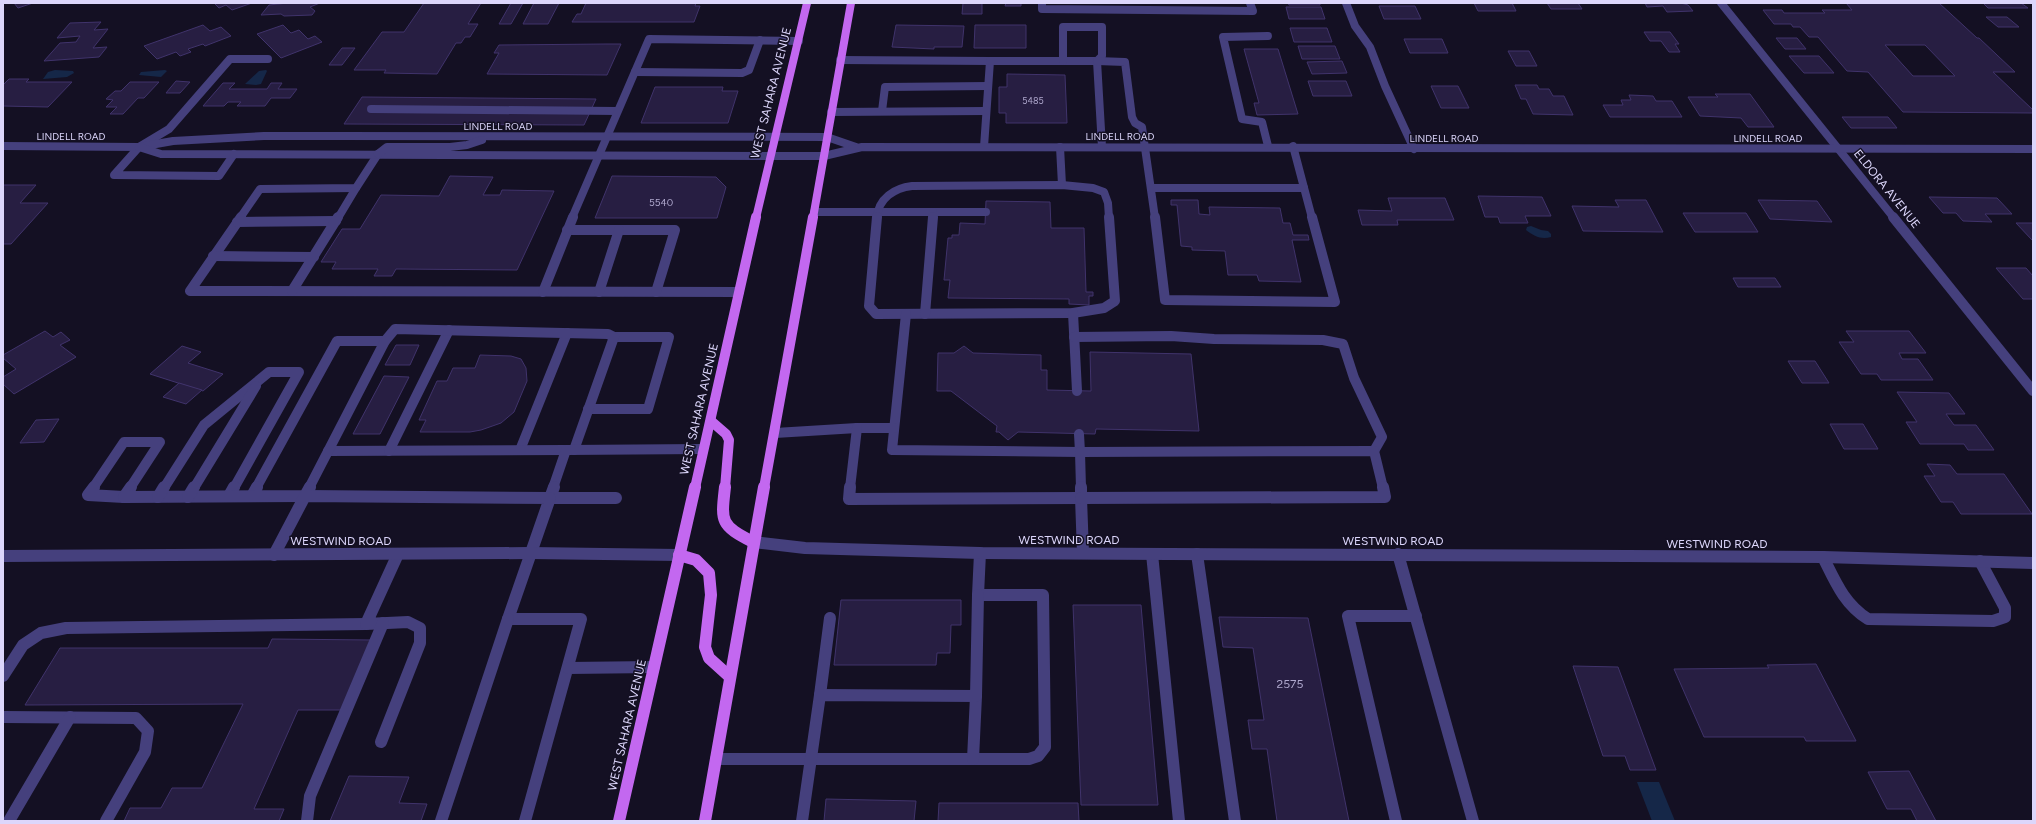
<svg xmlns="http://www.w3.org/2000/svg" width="2036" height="824" viewBox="0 0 2036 824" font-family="Figtree,sans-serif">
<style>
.water{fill:#152748}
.building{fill:#271e42;stroke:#40336b;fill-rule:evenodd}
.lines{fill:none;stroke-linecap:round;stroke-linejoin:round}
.service-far2{stroke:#45407d;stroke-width:8}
.service-far1{stroke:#45407d;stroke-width:10}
.service{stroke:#45407d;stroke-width:12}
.minor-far2{stroke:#45407d;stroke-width:8}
.minor-far1{stroke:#45407d;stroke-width:10}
.minor{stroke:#45407d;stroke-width:12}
.tertiary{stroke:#45407d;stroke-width:8}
.primary-far2{stroke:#c368f0;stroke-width:8}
.primary-far1{stroke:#c368f0;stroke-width:10}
.primary{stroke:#c368f0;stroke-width:12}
.labels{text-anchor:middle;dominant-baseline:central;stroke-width:3;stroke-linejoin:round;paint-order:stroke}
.far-number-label{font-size:9px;fill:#afa8cd}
.far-street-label{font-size:10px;fill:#dcd6fb;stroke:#141023}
.number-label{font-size:10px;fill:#afa8cd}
.street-label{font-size:12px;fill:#dcd6fb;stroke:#141023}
.near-number-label{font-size:12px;fill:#afa8cd}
</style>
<rect width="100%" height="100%" fill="#141023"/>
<!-- water -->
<g class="water">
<polygon points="55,70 73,71 74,73 67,77 43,79 48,72"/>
<polygon points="165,70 167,71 161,77 139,75 141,72"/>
<polygon points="266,70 267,71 261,84 256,85 245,84 259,71"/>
<path d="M1531 226 1541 230 1548 231 1551 234V237C1541 240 1534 236 1526 230L1527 227Z"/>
<polygon points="1637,782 1659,782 1675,821 1652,821"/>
</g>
<!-- building -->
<g class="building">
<polygon points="14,3 33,3 18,8"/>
<polygon points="214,3 252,3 232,10 226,5 219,8"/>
<polygon points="288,3 320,3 310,7 315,11 312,15 284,16 281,14 261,15 269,5"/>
<polygon points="424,3 481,3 468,24 478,24 470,37 465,37 461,43 456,43 437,74 384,73 386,70 354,70 382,32 404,32"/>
<polygon points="511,3 523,3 511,24 499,24"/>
<polygon points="534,3 559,3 548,24 523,24"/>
<polygon points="586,3 696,3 695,6 700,6 694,22 572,22 577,14 581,14"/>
<polygon points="963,3 982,3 982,14 962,14"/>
<polygon points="1006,3 1021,3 1021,6 1005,6"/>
<polygon points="1288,3 1320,3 1320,5 1289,5"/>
<polygon points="1474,3 1512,3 1516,11 1478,11"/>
<polygon points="1547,3 1578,3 1582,9 1551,9"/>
<polygon points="1645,3 1681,3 1688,5 1693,11 1667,12 1663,6 1647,7"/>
<path d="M1846 3H1939L1977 38H1979L2015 72H1993L2033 110V113L1903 112 1868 72 1847 71 1818 37H1809L1800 27H1793L1791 24H1774L1763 10H1782L1784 13H1825L1822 10H1852ZM1885 45H1925L1955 76H1913Z"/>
<polygon points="1983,3 2021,3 2028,8 1988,8"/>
<polygon points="1379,6 1415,6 1421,19 1384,19"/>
<polygon points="1286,7 1321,7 1325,19 1289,19"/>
<polygon points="1986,17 2007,17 2019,27 1998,27"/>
<polygon points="101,22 94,30 108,29 93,48 107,47 99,57 44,61 60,43 76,42 80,36 57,38 70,23"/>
<polygon points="203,25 210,31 221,27 231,36 205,46 203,44 188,49 191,52 180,56 176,52 157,59 144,46"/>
<polygon points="283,25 291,33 299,30 308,39 315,36 322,42 281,58 257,34"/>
<polygon points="896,25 964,26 962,47 934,47 934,49 892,47"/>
<polygon points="975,25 1026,25 1026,48 974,48"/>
<polygon points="1290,28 1327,28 1332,42 1294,42"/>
<polygon points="1644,32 1670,32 1679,44 1675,44 1680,52 1669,52 1661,41 1650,41"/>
<polygon points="1776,38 1797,38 1806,49 1785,49"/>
<polygon points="1404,39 1442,39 1448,53 1410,53"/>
<polygon points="606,44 621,44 607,75 487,74 499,53 494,53 499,45"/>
<polygon points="1298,46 1335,46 1340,59 1302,59"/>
<polygon points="342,48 355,48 342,65 329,65"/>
<polygon points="1244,49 1278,49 1298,114 1257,115 1254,103 1259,103"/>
<polygon points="1508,51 1529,51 1537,66 1516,66"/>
<polygon points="1789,56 1819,56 1834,73 1804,73"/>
<polygon points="1342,61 1347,73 1312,74 1307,62"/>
<polygon points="1007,74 1065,75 1067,123 1006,123 1006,113 999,113 999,87 1007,87"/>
<polygon points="9,79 29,79 26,82 72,82 48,107 3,106 3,85"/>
<polygon points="176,81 190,82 180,93 166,93"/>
<polygon points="1308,81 1346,81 1352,96 1313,96"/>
<polygon points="130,82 159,82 144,98 138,98 123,114 110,114 117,107 106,107 113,100 106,99 115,91 121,91"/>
<polygon points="223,83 235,83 229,89 267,89 271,83 282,83 278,89 297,89 290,98 271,98 265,106 237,106 241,102 228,102 224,106 203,106"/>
<polygon points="1515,85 1537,85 1539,89 1549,89 1553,96 1564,96 1573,115 1533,114 1526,99 1521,99"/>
<polygon points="1431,86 1458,86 1469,108 1441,108"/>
<polygon points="655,87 723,87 722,91 738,91 728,123 641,123"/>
<polygon points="1715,94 1750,94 1774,127 1748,127 1741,118 1700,116 1688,97 1718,97"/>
<polygon points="1629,95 1653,96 1656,101 1672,101 1682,117 1610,117 1603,105 1623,105 1621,100 1631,100"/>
<polygon points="362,97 596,99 584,125 344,124"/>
<polygon points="1842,117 1888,117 1897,128 1851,128"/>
<polygon points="450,176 493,177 483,195 500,195 502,190 554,191 517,270 396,269 392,276 374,276 378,269 332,269 336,262 321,262 342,229 360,229 381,195 439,196"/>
<polygon points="612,176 716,177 726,187 717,218 595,218"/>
<polygon points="3,185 36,185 20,203 48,203 11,244 3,244"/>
<polygon points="1478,196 1542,197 1551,216 1525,216 1528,223 1500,223 1498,217 1485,217"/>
<polygon points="1929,197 1997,198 2012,214 1985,214 1992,222 1963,221 1956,213 1943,213"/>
<polygon points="1388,198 1445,198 1454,220 1397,220 1398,225 1362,225 1358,210 1392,211"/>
<polygon points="1171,200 1198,200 1199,214 1210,215 1209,207 1280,208 1283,223 1290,223 1293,235 1308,235 1309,240 1292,240 1301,282 1259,281 1257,275 1228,275 1225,251 1192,250 1192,247 1181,246 1177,205 1171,205"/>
<polygon points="1615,200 1646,200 1663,232 1583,231 1572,206 1619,207"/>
<polygon points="1758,200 1817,201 1832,222 1770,219"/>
<polygon points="986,201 1050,202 1051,228 1084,228 1086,292 1093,292 1093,296 1089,296 1089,305 1069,304 1069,299 948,298 950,280 944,280 948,238 952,238 952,235 959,235 960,223 985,224"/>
<polygon points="1683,213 1746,213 1758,232 1695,232"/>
<polygon points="2016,223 2033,223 2033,240 2032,240"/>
<polygon points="1996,268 2026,268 2033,276 2033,299 2023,299"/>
<polygon points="1733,278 1775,278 1781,287 1738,287"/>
<polygon points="45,331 53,337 61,332 70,340 60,345 76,357 14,394 3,384 3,377 16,369 3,358 3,355"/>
<polygon points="1846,331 1909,331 1926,353 1899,353 1902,359 1918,359 1933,380 1881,380 1877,374 1861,374 1839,342 1854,342"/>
<polygon points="396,345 419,345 410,365 385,365"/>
<polygon points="182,346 201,352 188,363 223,374 203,391 150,374"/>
<polygon points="964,346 973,353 1041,355 1041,370 1047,370 1047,390 1091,391 1090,352 1191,354 1199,431 1096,429 1095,434 1018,432 1008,440 999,432 996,432 997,426 951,391 937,391 938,353 954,353"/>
<polygon points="480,355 511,356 521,359 526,368 527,381 514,412 501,423 481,430 470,432 420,432 426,420 419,420 437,381 447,381 453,368 475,368"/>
<polygon points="1788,361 1815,361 1829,383 1802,383"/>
<polygon points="384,376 409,377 380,434 353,434"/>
<polygon points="179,383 202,390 186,404 163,397"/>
<polygon points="1897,392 1949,393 1965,414 1946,414 1954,425 1976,425 1994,450 1968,450 1964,444 1920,444 1906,422 1917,422"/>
<polygon points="59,419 44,442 20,443 36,420"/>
<polygon points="1830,424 1863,424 1878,449 1844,449"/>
<polygon points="1927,464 1950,465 1957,474 2004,474 2032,514 1961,514 1953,502 1941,502 1924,476 1935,476"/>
<polygon points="841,600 961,600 961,625 951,625 950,653 937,653 936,665 834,665"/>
<polygon points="1073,605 1141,605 1158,805 1081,805"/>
<polygon points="1219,617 1308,618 1349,821 1277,821 1267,749 1252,749 1248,720 1264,720 1253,648 1223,647"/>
<polygon points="272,639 373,640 343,710 298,710 254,809 284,809 279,821 124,821 130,808 161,808 172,788 202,788 243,704 25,705 60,648 268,648"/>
<polygon points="1816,664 1856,741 1806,741 1804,737 1704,737 1674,669 1769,668 1767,665"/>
<polygon points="1573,666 1618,667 1656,770 1630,770 1625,756 1603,756"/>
<polygon points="1909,771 1936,821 1917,821 1911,809 1887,809 1868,772"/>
<polygon points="349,776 409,777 399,803 427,804 421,821 330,821"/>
<polygon points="826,799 916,801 914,821 824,821"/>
<polygon points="939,803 1078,803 1079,821 938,821"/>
</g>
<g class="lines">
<!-- service-far2 -->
<g class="service-far2">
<polyline points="1042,3 1042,9 1253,11 1250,3"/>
<polyline points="1268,36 1223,37 1242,119 1262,122 1268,146"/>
<polyline points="840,60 990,61 984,147"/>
<polyline points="990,61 1097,61 1102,147"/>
<polyline points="1063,61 1063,27 1102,27 1102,56 1097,61"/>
<polyline points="1097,61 1125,62 1132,117 1135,123 1142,127 1155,218"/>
<polyline points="635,72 742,73 749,70 760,40"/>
<polyline points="371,109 617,111"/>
<polyline points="882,111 885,87 988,86"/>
<polyline points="831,112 986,111"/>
<polyline points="1293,146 1312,218"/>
<polyline points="1060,147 1062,185"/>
<polyline points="234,154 219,176 114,175 139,147 169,129 230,59 268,59"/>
<polyline points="1151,188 1304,188"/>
<polyline points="814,212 986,212"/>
<polyline points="240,218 260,189 356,188 378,154"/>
<polyline points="338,218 356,188"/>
<polyline points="572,218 649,39 799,41"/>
<path d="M877 218C878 198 895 188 912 186L1062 185 1093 188 1104 192 1108 203 1109 218"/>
<polyline points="933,218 933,212"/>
</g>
<!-- service-far1 -->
<g class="service-far1">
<polyline points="241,217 190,291 739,292"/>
<polyline points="877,217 869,306 876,314 1073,313 1104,308 1115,301 1109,217"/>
<polyline points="1155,217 1165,300 1335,302 1312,217"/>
<polyline points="237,222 336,221"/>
<polyline points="567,230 675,230 656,292"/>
<polyline points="213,256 314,257"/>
<polyline points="292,291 338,217"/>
<polyline points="543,292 573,217"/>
<polyline points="599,292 619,230"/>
<polyline points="1073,313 1077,391"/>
<polyline points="906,314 892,450 1080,452 1079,434"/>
<polyline points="925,314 933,217"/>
<polyline points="1074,337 1171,336 1214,339 1323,340 1343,344 1354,378 1382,437 1374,451"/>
<polyline points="588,409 648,409 669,337 614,337"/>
<polyline points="775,433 857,428 894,428"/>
<polyline points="520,450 567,333"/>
<polyline points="328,451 566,450"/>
<polyline points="389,451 449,330"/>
<polyline points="93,488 124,442 160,442 130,488"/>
<polyline points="164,488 204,425 269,372 299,372 234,488"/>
<polyline points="194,488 256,386"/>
<polyline points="256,488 337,341 385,341"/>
<polyline points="309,488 385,341 395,329 608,334 614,337 574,450"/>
<polyline points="553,488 566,450 703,449"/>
<polyline points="850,488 857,428"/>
<polyline points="1081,488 1080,452 1374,451 1383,488"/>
</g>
<!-- service -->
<g class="service">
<polyline points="94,487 88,495 124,497"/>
<polyline points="554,487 550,498 616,498"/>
<polyline points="850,487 849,499 1081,498"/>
<polyline points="1081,487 1081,498"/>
<polyline points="229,496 234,487"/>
<polyline points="252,496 257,487"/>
<polyline points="124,497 131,487"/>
<polyline points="124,497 305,496 310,487"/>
<polyline points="158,497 164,487"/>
<polyline points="188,497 194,487"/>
<polyline points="1081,498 1083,553"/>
<polyline points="1081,498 1385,497 1383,487"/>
<polyline points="1152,554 1179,821"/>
<polyline points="1197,554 1235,821"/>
<polyline points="1398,554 1473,821"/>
<polyline points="274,555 305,496 550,498 508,619 581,619 525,821"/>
<path d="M1823 557C1835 581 1844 604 1868 619L1993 621 2005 617V608L1980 561"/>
<polyline points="568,668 654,667"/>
<polyline points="3,676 23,645 41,633 66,628 366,624"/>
<polyline points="820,695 830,618"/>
<polyline points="3,717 136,718 148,731 145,752 106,821"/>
<polyline points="381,742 420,643 420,628 408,622 366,624 398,554"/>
<polyline points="716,759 1029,759 1038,756 1045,747 1043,595 978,595 980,553"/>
<polyline points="973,759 976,696"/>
<polyline points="9,821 70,717"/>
<polyline points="307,821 310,796 383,623"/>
<polyline points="441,821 508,619"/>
<polyline points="802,821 820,695 976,696 978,595"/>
<polyline points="1396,821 1348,616 1416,616"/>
</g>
<!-- minor-far2 -->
<g class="minor-far2">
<polyline points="1346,3 1355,26 1370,47 1385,86 1414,149"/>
<polyline points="1721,3 1894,218"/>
</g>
<!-- minor-far1 -->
<polyline class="minor-far1" points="1893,217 2033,391"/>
<!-- minor -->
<g class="minor">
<polyline points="753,542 805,548 980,553 1823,557 2033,563"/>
<polyline points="3,556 530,553 679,555"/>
</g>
<!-- tertiary -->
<g class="tertiary">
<polyline points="3,146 139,147 173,141 264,136 337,136 827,137 856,147"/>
<polyline points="139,147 161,154 771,156 824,156 862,147 2033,149"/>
<polyline points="378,154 387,147 450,147 467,145 482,140"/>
</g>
<!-- primary-far2 -->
<g class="primary-far2">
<polyline points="756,218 807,3"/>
<polyline points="813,218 851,3"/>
</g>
<!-- primary-far1 -->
<g class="primary-far1">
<polyline points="711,421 726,434 729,440 725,488"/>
<polyline points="695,488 756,217"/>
<polyline points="764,488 813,217"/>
</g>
<!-- primary -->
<g class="primary">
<path d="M725 487C721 522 720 525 753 542"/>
<polyline points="679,555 696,560 709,573 711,595 705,647 709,658 730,677"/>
<polyline points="619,821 695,487"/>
<polyline points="705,821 764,487"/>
</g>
</g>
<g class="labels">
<!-- far-number labels -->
<g class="far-number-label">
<text x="1033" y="100">5485</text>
</g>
<!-- far-street labels -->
<g class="far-street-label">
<text x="498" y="126">LINDELL ROAD</text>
<text x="71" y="136">LINDELL ROAD</text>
<text x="1120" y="136">LINDELL ROAD</text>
<text x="1444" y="138">LINDELL ROAD</text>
<text x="1768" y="138">LINDELL ROAD</text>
</g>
<!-- number labels -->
<g class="number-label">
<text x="661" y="202">5540</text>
</g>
<!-- street labels -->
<g class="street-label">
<text transform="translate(771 93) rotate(-76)">WEST SAHARA AVENUE</text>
<text transform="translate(1887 189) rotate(51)">ELDORA AVENUE</text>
<text transform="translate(699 409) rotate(-77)">WEST SAHARA AVENUE</text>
<text x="1069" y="540">WESTWIND ROAD</text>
<text x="341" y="541">WESTWIND ROAD</text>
<text x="1393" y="541">WESTWIND ROAD</text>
<text x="1717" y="544">WESTWIND ROAD</text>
<text transform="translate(627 725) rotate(-77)">WEST SAHARA AVENUE</text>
</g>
<!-- near-number labels -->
<g class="near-number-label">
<text x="1290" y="684">2575</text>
</g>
</g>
<!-- border -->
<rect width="2036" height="824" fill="none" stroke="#dcd6fb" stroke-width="8"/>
</svg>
